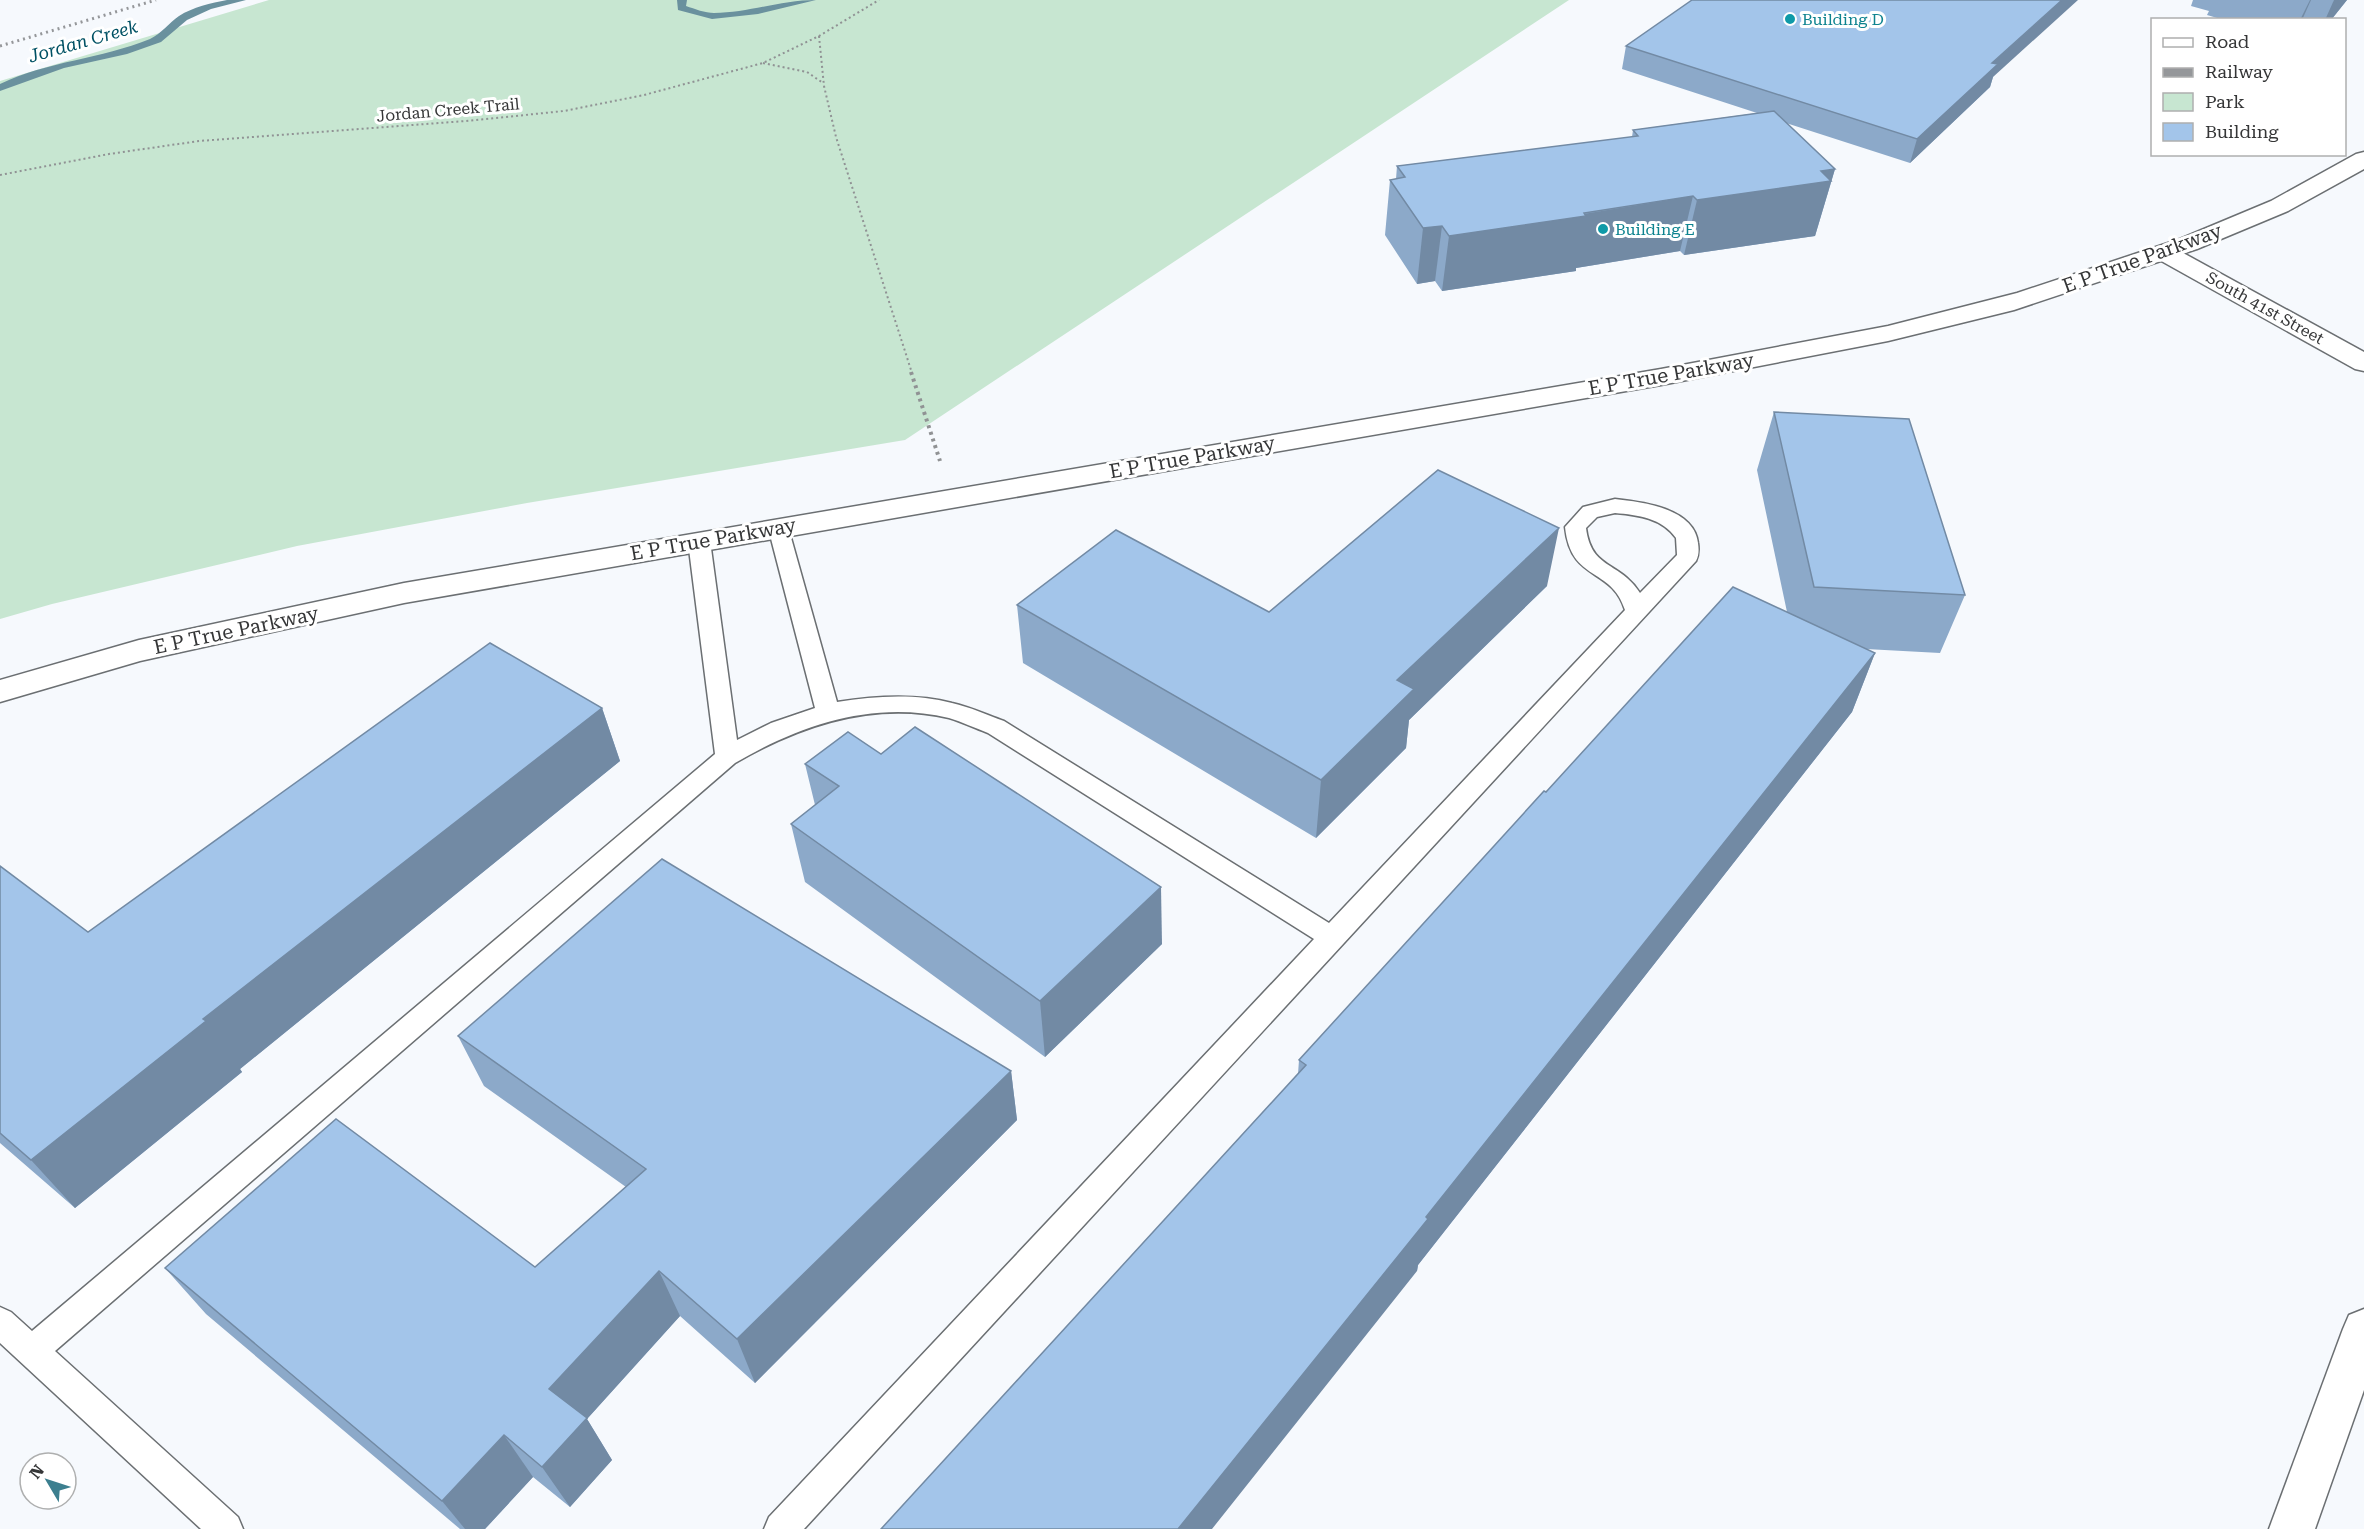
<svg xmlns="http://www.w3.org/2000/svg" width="2364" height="1529" viewBox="0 0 2364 1529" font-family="'Roboto Serif',serif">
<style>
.green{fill:#c7e6d1}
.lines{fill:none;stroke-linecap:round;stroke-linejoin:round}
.stream{fill:#6a919e;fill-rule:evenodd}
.lane-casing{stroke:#6b6f72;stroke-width:3}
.street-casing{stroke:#6b6f72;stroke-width:3}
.secondary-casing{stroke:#6b6f72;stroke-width:3}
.path-far1{stroke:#909294;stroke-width:2;stroke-dasharray:2 3;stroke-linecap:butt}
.path{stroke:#909294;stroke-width:4;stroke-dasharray:3 4;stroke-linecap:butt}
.lane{fill:#fff;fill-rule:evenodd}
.street{fill:#fff;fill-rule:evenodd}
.secondary{fill:#fff;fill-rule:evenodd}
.rail{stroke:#95979a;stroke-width:3;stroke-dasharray:2 4;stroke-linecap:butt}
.wall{fill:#8ca9c9}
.shaded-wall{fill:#728aa4}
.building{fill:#a3c5ea;stroke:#728aa4;stroke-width:1.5}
.culture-dot{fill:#0f9aa8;stroke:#fff;stroke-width:2}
.labels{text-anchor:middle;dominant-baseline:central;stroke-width:6;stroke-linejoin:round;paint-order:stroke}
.far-culture-label{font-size:16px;fill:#0d838f;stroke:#fff;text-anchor:start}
.far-street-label{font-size:16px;fill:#353637;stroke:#fff}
.far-water-label{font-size:18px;font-style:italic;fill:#005164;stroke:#fff}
.street-label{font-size:20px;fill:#353637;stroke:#fff}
</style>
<rect width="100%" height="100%" fill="#f6f9fd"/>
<!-- green -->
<polygon class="green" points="269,0 1569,0 905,440 527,503 297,546 52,604 0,619 0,81"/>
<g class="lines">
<!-- stream -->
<g class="stream">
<path d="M227 0H246L211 9 187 20 161 42 127 54 64 68 0 91V84C48 61 101 59 150 39 161 34 169 23 179 16 193 7 211 3 227 0Z"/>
<path d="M677 0H687L686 6C695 9 705 13 714 13 748 13 781 0 816 0L758 14 712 19 678 10Z"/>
</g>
<defs>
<path id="lane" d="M1615 499C1642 502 1694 508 1698 543 1699 550 1699 555 1696 561L804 1529H764L769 1517 1314 939 988 733C975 728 962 722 949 718 873 700 800 725 735 763L55 1351 238 1517 243 1529H201L0 1343V1307L11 1312 32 1331 715 754 688 541 692 536 699 534 706 536 710 541 737 740 771 723 815 708 768 527 771 522 778 520 785 522 788 527 837 702C875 696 915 693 952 703 970 707 987 715 1004 721L1329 923 1625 610C1611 566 1571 583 1565 527L1583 507ZM1615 513C1638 515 1662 518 1676 538L1677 555 1640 593C1620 561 1591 570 1586 528L1597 517Z"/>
<g id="street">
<polygon points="2165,246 2174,248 2364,352 2364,371 2355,369 2156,258 2153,253 2156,248"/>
<polygon points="2364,1309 2364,1390 2315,1529 2269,1529 2343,1329 2349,1315"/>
</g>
<polygon id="secondary" points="2364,152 2364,169 2288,211 2197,249 2014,310 1888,341 1661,385 404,603 140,661 0,702 0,680 139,640 404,583 1661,369 1888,326 2017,293 2180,239 2271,201 2356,154"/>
</defs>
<!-- lane casing -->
<use href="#lane" class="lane-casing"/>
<!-- street casing -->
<use href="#street" class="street-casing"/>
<!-- secondary casing -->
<use href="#secondary" class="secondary-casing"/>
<!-- path-far1 -->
<g class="path-far1">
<polyline points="819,36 824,86 836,137 912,373"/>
<polyline points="763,63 807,72 823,83"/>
<polyline points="0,175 109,154 199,141 466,121 564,111 644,95 763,63 819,36 879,0"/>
</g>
<!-- path -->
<polyline class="path" points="911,372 940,461"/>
<!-- lane -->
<use href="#lane" class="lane"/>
<!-- street -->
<use href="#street" class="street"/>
<!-- secondary -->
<use href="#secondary" class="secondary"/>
<!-- rail -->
<polyline class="rail" points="0,46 156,0"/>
</g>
<!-- wall -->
<g class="wall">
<polygon points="2193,0 2347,0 2331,20 2224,20 2207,15 2209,11 2191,6"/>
<polygon points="1626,46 1993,77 1990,87 1910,163 1786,123 1835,169 1815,236 1684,255 1680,251 1576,268 1576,271 1442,291 1435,281 1417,284 1385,235 1390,180 1396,179 1397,166 1632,137 1633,130 1757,113 1622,69"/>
<polygon points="1774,412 1965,595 1940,653 1866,649 1875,653 1852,712 1418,1265 1417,1271 1298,1074 1299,1060 1546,792 1787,612 1757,470"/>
<polygon points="1547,586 1409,720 1406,748 1316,838 1023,663 1017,605 1269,612"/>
<polygon points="602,708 620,761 240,1069 242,1072 75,1208 0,1143 0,866 88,932"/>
<polygon points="805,764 1162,944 1045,1057 805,882 791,824 815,805"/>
<polygon points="458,1036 1011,1071 1017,1120 755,1383 680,1316 587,1419 612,1460 570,1507 533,1477 485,1529 460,1529 206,1314 165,1268 535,1267 626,1187 484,1086"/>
</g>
<!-- shaded-wall -->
<g class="shaded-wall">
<polygon points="2062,0 2078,0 1993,77 1990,87 1910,163 1917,139 1992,63"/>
<polygon points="2310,0 2311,0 2302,20 2300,20"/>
<polygon points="2334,0 2347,0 2331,20 2325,20"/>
<polygon points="1835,169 1815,236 1684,255 1697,200 1821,171"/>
<polygon points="1693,196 1680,251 1576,268 1576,271 1442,291 1449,236"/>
<polygon points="1442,226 1435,281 1417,284 1423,228"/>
<polygon points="1559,528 1547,586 1409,720 1406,748 1316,838 1321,780 1397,680"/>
<polygon points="1875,653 1852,712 1418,1265 1417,1271 1212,1529 1178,1529"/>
<polygon points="602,708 620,761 240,1069 242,1072 75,1208 31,1160 203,1019"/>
<polygon points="1161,887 1162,944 1045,1057 1040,1001"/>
<polygon points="1011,1071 1017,1120 755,1383 737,1339"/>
<polygon points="659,1271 680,1316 587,1419 612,1460 570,1507 542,1467 549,1389"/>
<polygon points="504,1435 533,1477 485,1529 465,1529 442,1501"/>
</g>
<!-- building -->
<g class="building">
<polygon points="1692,0 2062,0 1992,63 1998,64 1917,139 1626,46"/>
<polygon points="1774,111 1835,169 1821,171 1831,181 1697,200 1693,196 1584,213 1586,216 1449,236 1442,226 1423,228 1390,180 1405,177 1397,166 1638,136 1633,130"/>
<polygon points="1774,412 1909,419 1965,595 1814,587"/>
<polygon points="1438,470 1559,528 1397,680 1414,689 1321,780 1017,605 1116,530 1269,612"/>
<polygon points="1733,587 1875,653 1426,1217 1428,1219 1178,1529 881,1529 1306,1065 1299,1060 1544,791 1546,792"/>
<polygon points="490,643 602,708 203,1019 206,1021 31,1160 0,1133 0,866 88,932"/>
<polygon points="915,727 1161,887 1040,1001 791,824 839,786 805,764 848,732 881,754"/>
<polygon points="662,859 1011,1071 737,1339 659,1271 549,1389 587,1418 542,1467 504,1435 442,1501 165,1268 336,1119 535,1267 646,1169 458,1036"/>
</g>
<!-- markers -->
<g class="culture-dot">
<circle cx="1790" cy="19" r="6"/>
<circle cx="1603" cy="229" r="6"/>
</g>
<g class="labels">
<!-- far-culture labels -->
<g class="far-culture-label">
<text x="1802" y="19">Building D</text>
<text x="1615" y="229">Building E</text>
</g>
<!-- far-street labels -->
<g class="far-street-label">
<text transform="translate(448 110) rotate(-5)">Jordan Creek Trail</text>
<text transform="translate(2265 308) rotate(29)">South 41st Street</text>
</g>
<!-- far-water labels -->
<g class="far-water-label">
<text transform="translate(83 41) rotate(-16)">Jordan Creek</text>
</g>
<!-- street labels -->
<g class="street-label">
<text transform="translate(2142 258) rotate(-20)">E P True Parkway</text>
<text transform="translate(1671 374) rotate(-10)">E P True Parkway</text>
<text transform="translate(1192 457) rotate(-10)">E P True Parkway</text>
<text transform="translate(713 539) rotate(-10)">E P True Parkway</text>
<text transform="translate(236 630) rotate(-12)">E P True Parkway</text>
</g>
</g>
<!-- legend -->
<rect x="2151" y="18" width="195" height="138" fill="#ffffff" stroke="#aeafaf" stroke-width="1.5"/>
<rect x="2163" y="38" width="30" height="9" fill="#ffffff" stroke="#aeafaf" stroke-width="1.5"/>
<text x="2205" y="48" font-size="18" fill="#353637">Road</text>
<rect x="2163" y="68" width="30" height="9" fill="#95979a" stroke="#aeafaf" stroke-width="1.5"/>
<text x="2205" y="78" font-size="18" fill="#353637">Railway</text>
<rect x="2163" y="93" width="30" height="18" fill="#c7e6d1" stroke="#aeafaf" stroke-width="1.5"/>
<text x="2205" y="108" font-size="18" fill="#353637">Park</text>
<rect x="2163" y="123" width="30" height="18" fill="#a3c5ea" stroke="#aeafaf" stroke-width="1.5"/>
<text x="2205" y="138" font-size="18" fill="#353637">Building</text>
<!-- north arrow -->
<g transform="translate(48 1481) rotate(309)"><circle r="28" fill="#ffffff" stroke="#aeafaf" stroke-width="1.5"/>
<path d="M0-4.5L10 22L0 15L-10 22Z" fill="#3c7f8f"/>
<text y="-9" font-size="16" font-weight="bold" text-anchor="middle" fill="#353637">N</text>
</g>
</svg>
